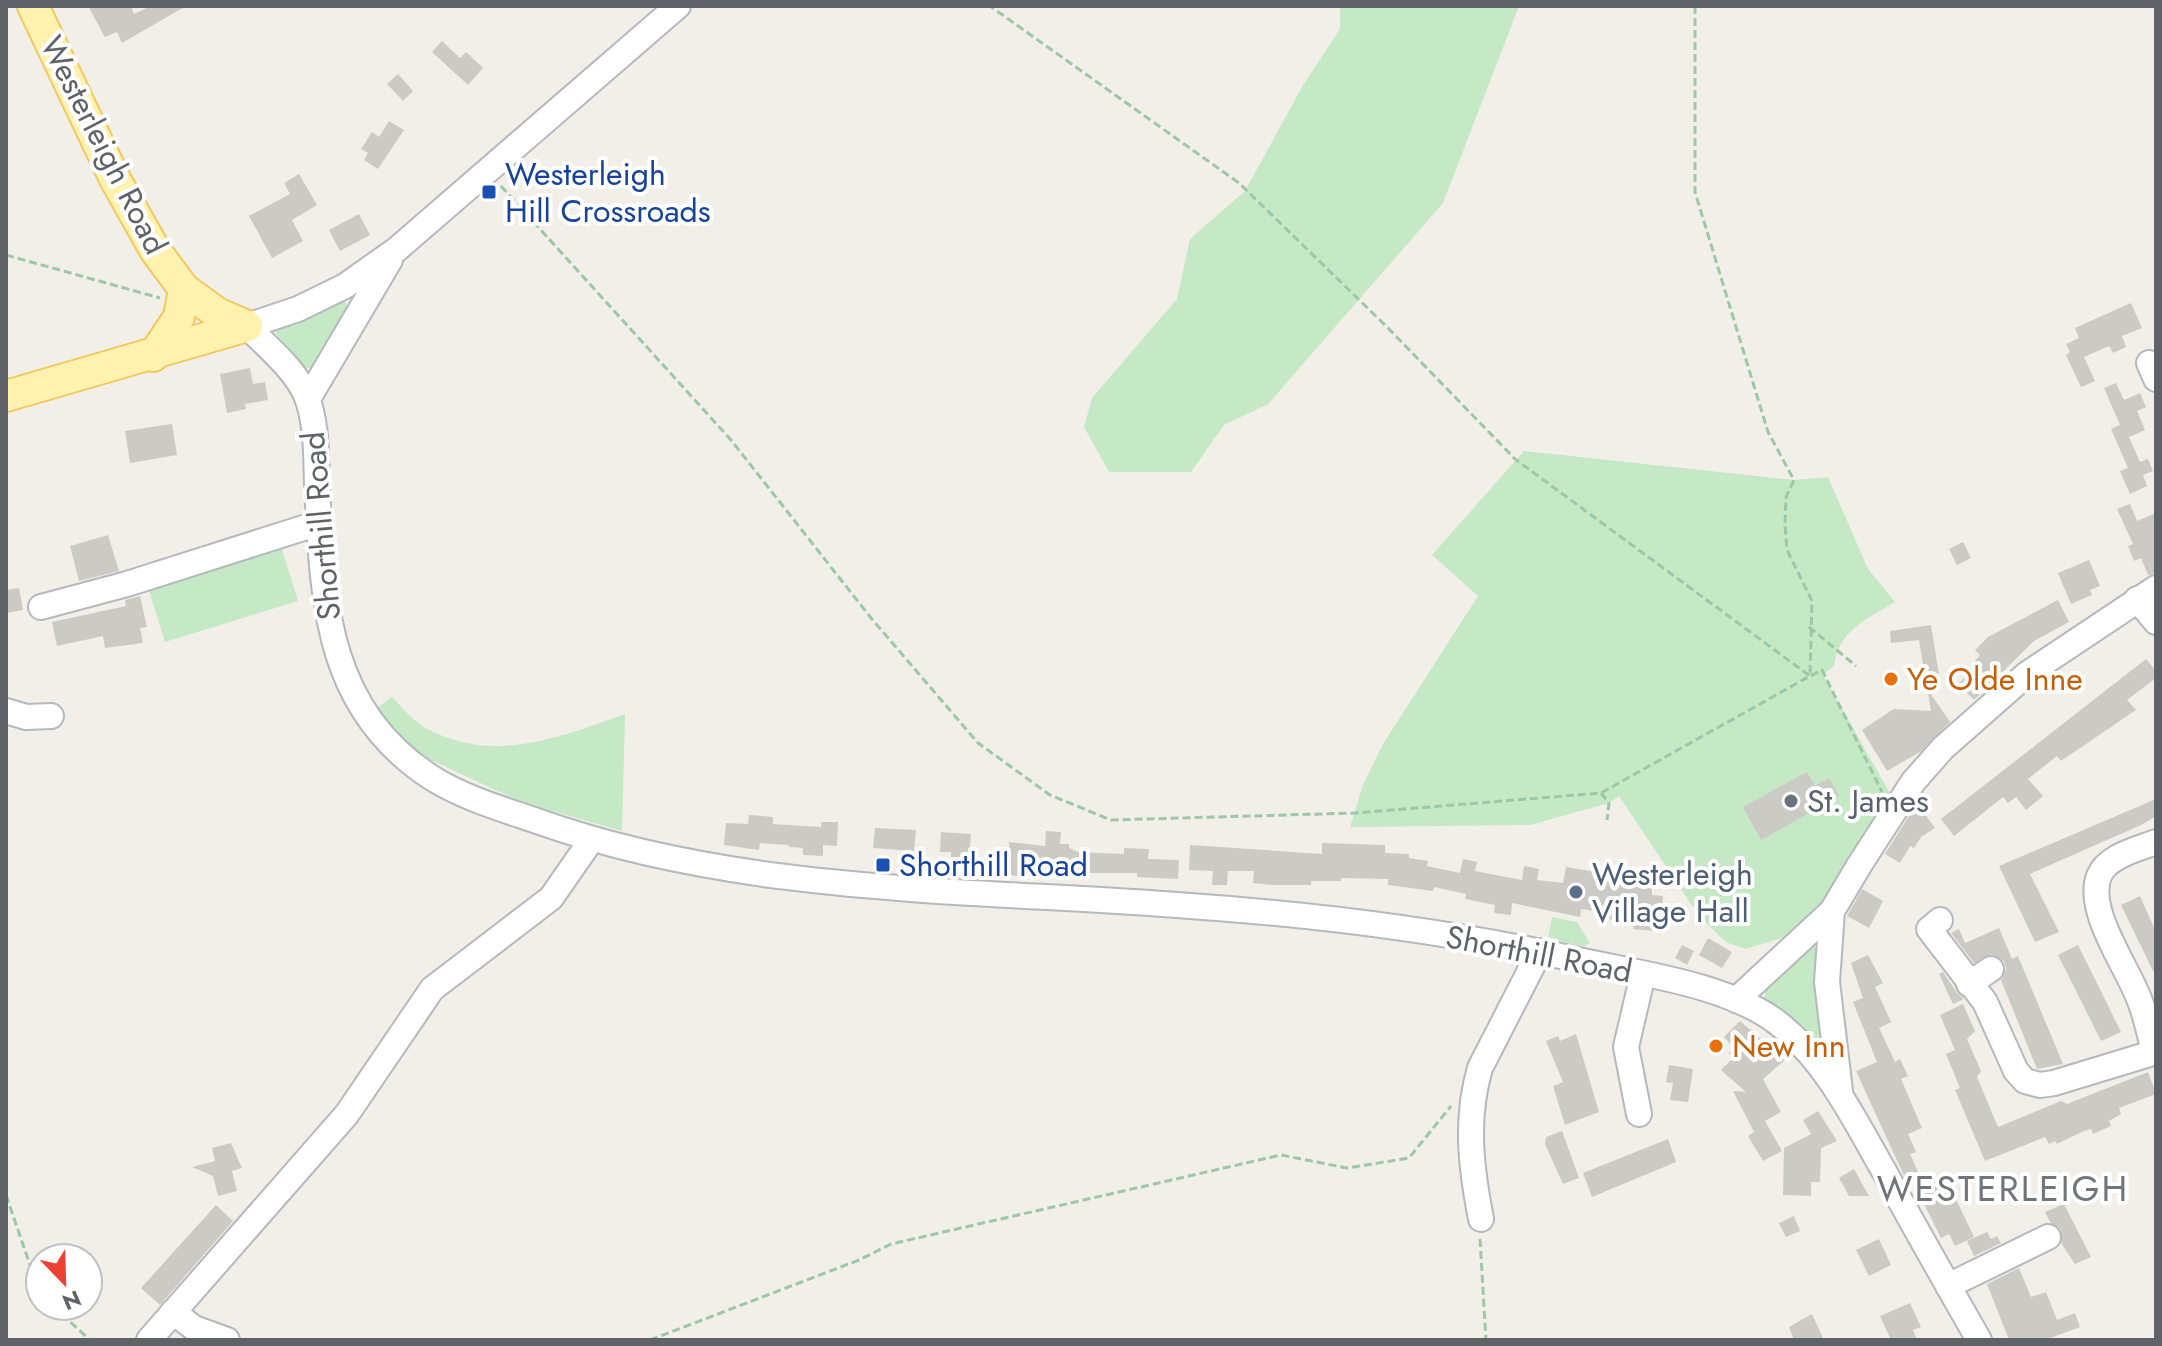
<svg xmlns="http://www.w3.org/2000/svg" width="2162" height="1346" viewBox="0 0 2162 1346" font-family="Jost,sans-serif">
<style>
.green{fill:#c5e8c5}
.building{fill:#cccac5}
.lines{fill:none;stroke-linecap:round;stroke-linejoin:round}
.minor-casing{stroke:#b5b8bc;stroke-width:28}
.major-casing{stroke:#f2c960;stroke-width:34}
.path{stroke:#9cc7a9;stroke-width:3;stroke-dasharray:8 4;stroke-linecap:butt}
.minor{stroke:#fff;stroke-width:24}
.major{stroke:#fff2af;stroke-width:30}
.transit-dot{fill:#1a4fb4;stroke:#fff;stroke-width:3}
.food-dot{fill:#e8710a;stroke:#fff;stroke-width:3}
.worship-dot{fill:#6b7280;stroke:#fff;stroke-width:3}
.service-dot{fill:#5c6f8a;stroke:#fff;stroke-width:3}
.labels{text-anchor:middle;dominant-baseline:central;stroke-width:8;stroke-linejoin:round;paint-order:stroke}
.street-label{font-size:32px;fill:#5f6368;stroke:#fff}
.transit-label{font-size:32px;fill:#164399;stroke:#fff;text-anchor:start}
.food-label{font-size:32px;fill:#c56008;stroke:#fff;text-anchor:start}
.worship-label{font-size:32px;fill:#5b616d;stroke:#fff;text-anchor:start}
.service-label{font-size:32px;fill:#4e5e75;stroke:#fff;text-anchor:start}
.quarter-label{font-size:36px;letter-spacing:2px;fill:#70757a;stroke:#fff}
</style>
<rect width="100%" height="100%" fill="#f1efe8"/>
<!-- green -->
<g class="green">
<polygon points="1340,6 1519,6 1443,203 1268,404 1224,425 1191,472 1109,472 1084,427 1092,398 1177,299 1190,239 1245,191 1302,87 1340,29"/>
<polygon points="344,299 348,311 315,367 306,368 276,334 276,328"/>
<path d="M1524 451 1794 480 1828 477 1868 569 1895 602C1868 618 1838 631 1834 666L1823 675 1896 804 1848 878 1782 938 1745 949 1726 942 1699 916 1619 796 1609 803 1530 825 1350 827 1363 785 1383 744 1478 596 1432 555Z"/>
<polygon points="280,543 298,601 165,642 147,584"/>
<path d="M392 697C402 707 412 720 424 727 490 765 559 738 625 714L622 831 521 802 414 752 377 708Z"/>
<polygon points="1552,917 1577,922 1590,943 1584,946 1548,939"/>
<polygon points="1812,944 1819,952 1824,1050 1820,1050 1803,1028 1764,998 1766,987"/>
</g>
<!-- building -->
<g class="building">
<polygon points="88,6 131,6 134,14 151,6 186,6 122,43 117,32 105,37"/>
<polygon points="442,41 460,58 466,52 483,68 468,85 432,52"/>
<polygon points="398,74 413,91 403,101 387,84"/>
<polygon points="389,121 404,130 378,169 364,160 368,153 361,149 372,132 379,137"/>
<polygon points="299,174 317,205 292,220 303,241 272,258 249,216 290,194 284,183"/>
<polygon points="359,214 370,235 340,251 329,230"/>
<polygon points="2131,303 2142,328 2122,336 2126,347 2113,353 2109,346 2084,357 2095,381 2081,387 2066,355 2070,352 2066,344 2079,338 2075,328"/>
<polygon points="250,368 253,384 265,382 268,400 245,404 246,409 227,413 220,374"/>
<polygon points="2116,383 2124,400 2140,393 2146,407 2137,411 2145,430 2129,437 2140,462 2148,459 2153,471 2143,475 2147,486 2130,494 2120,471 2128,468 2111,429 2120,425 2104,388"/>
<polygon points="172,424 177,455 130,463 125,431"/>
<polygon points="2130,504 2137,521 2156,513 2156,573 2148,575 2141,558 2134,561 2128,546 2133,544 2117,509"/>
<polygon points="108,535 119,571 79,581 70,546"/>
<polygon points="1963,542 1971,558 1957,565 1949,549"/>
<polygon points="2089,560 2100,586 2090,590 2092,595 2071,604 2058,573"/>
<polygon points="19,588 23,610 6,613 6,590"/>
<polygon points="140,596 147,627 140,628 143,643 105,648 103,636 57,646 52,622 126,606 125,600"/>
<polygon points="2058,600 2069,622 2034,641 1974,700 1958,684 1975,667 1972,664 1980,655 1975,650 1988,637"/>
<polygon points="1931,625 1941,687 1928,690 1950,722 1920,752 1887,771 1862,730 1894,709 1931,711 1919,640 1891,643 1890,631"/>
<polygon points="2146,659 2156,671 2156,678 2127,700 2136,710 2061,761 2057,756 2028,779 2043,796 2026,810 2016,797 2008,803 2003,797 1954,836 1941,819"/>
<polygon points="1807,772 1815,786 1829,778 1839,796 1761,840 1743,807"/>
<polygon points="2156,799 2156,816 2141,825 2030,874 2059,932 2035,942 1999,866"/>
<polygon points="1917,803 1935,828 1921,837 1914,848 1910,846 1900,863 1885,854"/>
<polygon points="749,815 773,817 773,824 821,827 821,822 838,822 837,846 823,845 823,856 803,855 803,848 789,847 789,845 760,843 759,850 724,845 726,823 748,824"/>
<polygon points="875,828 916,830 914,851 873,848"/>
<polygon points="1046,831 1061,832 1060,844 1069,844 1069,848 1078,852 1124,854 1124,848 1149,849 1148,859 1179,860 1178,879 1137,877 1137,873 1071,873 1072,860 1046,859 1042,859 1041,870 1027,869 1026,877 1010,875 1009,842 1045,846"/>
<polygon points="941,832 971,834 969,861 951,860 951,852 940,852"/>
<polygon points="1322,843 1385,845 1385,853 1409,854 1409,858 1428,861 1427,866 1460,873 1463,859 1477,862 1475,871 1522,880 1524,866 1539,869 1537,880 1563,883 1566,867 1614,875 1613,880 1631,881 1631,886 1652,888 1652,895 1663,896 1662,911 1656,910 1655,931 1633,929 1634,922 1608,919 1609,913 1581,909 1580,917 1512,903 1511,915 1494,913 1495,905 1465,899 1466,894 1434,887 1433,891 1388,885 1388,879 1341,878 1341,881 1311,881 1311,885 1272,885 1253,883 1254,871 1228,871 1227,885 1212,885 1213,871 1189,870 1190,845 1322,854"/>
<polygon points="1862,889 1883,901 1869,928 1847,916"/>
<polygon points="2140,896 2156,932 2156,977 2121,905"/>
<polygon points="1999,928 2012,959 2018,956 2063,1064 2037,1069 2001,980 2006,969 2004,961 1991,954 1974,963 1951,933 1959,929 1965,943"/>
<polygon points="1708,938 1732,952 1722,968 1699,955"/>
<polygon points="1682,945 1694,951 1687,965 1675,958"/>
<polygon points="2078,945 2121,1032 2101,1041 2058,955"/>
<polygon points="1868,955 1883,983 1875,987 1891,1022 1879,1028 1895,1062 1900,1059 1908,1076 1901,1079 1922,1128 1908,1134 1916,1152 1910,1154 1919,1174 1906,1180 1856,1071 1877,1062 1853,1002 1863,998 1851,963"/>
<polygon points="1943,972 1957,993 1964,999 1953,1004 1939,974"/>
<polygon points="1963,1004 1975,1031 1967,1039 1981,1071 1977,1077 1998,1127 2061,1101 2067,1104 2148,1072 2156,1094 2119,1108 2121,1114 2109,1121 2111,1126 2093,1134 2091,1129 2084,1131 2057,1144 2055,1141 2049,1144 2045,1137 1985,1161 1955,1090 1960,1088 1946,1054 1955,1050 1940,1015"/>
<polygon points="1740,1021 1785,1060 1763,1079 1781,1112 1765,1121 1782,1151 1763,1161 1748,1136 1754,1132 1733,1091 1746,1092 1721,1070 1733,1058 1729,1053 1734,1048 1724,1037"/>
<polygon points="1576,1034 1599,1112 1565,1125 1553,1086 1563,1082 1546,1041 1558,1036 1560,1041"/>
<polygon points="1669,1065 1693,1069 1688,1102 1670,1100 1673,1083 1666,1082"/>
<polygon points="1818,1111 1837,1141 1821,1148 1820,1182 1811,1182 1811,1196 1783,1195 1784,1148 1811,1134 1803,1120"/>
<polygon points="1562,1131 1579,1178 1563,1184 1545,1144 1546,1137"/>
<polygon points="1668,1139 1676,1162 1592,1197 1583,1173"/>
<polygon points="231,1143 242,1168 232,1171 237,1191 218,1196 213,1176 192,1167 215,1161 212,1148"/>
<polygon points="1854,1169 1869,1196 1849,1196 1839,1178"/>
<polygon points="1945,1176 1974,1237 1955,1246 1949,1234 1941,1238 1917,1190"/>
<polygon points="2064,1204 2091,1257 2075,1264 2061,1243 2061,1230 2050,1222 2045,1212"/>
<polygon points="216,1205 233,1221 160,1305 141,1288"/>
<polygon points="1794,1216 1800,1231 1786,1237 1779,1223"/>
<polygon points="1987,1232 1991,1239 1997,1236 2001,1243 1974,1256 1967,1241"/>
<polygon points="1879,1239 1891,1265 1869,1276 1856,1250"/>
<polygon points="2019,1268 2031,1297 2046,1292 2057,1320 2075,1313 2080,1327 2045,1340 2009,1340 1987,1284"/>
<polygon points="1910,1303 1921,1327 1913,1330 1917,1340 1891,1340 1880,1316"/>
<polygon points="1812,1314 1824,1340 1794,1340 1789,1327"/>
</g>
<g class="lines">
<defs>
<g id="minor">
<path d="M678 6 396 250 345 286 298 309 247 326C267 347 294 368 306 395 317 422 316 455 317 485 323 599 324 708 432 778 464 798 502 809 537 821 745 895 973 889 1190 906 1319 915 1448 931 1574 959 1635 973 1729 984 1779 1024 1827 1062 1854 1119 1884 1171 1915 1228 1947 1284 1979 1340"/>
<polyline points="2149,363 2156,379"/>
<polyline points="308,399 390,260"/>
<polyline points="2137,599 2156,622"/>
<polyline points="41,607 127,584 319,523"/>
<polyline points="6,711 26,717 51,716"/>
<polyline points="1940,920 1929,929 1985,1002 2016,1071 2025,1081 2040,1085 2054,1083 2156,1052"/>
<polyline points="1969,984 1991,969"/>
<polyline points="1736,1000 1832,911"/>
<path d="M2154 1052C2150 1036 2147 1020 2141 1004 2130 970 2085 912 2099 876 2107 856 2138 849 2156 842"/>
<polyline points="1840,1091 1827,982 1832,911 1860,864 1913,782 1943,748 2027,674 2156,588"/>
<polyline points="1639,1114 1626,1047 1643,974"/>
<path d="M1481 1219C1471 1167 1465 1120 1480 1068L1540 951"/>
<polyline points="1948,1286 2048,1237"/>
<polyline points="173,1312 194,1328 227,1340"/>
<polyline points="149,1340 347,1114 432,989 551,898 592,839"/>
</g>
<g id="major">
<polyline points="33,6 115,179 155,250 184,289 217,313 247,326"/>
<polyline points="153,356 179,317 184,289"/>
<polyline points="6,396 247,326"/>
</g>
</defs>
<!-- minor casing -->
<use href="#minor" class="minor-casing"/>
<!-- major casing -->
<use href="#major" class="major-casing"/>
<!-- path -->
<g class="path">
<polyline points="1695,6 1695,192 1768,432 1794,480 1786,497 1785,526 1787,550 1812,601 1810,676 1822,670 1882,792"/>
<polyline points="501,186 731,440 871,618 978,743 1050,795 1111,820 1355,813 1601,793 1810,676 1515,459 1387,327 1239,183 990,6"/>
<polyline points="6,255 160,298"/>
<polyline points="1809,627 1856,666"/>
<polyline points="1601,793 1609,803 1607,820"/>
<polyline points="6,1195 40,1294"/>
<polyline points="1480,1239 1486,1340"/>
<polyline points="53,1306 90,1340"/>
<polyline points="650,1340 859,1260 891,1244 1281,1155 1347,1168 1409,1158 1451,1106"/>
</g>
<!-- minor -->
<use href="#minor" class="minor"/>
<!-- major -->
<use href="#major" class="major"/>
</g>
<!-- markers -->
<g class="transit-dot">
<rect x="481" y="184" width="16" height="16" rx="4"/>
<rect x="875" y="857" width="16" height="16" rx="4"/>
</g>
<g class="food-dot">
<circle cx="1891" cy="679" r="8"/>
<circle cx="1716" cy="1046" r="8"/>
</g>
<circle class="worship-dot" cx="1791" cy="801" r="8"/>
<circle class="service-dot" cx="1576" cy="892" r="8"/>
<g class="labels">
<!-- street labels -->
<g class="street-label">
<text transform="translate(104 145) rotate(63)">Westerleigh Road</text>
<text transform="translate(321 526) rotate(-95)">Shorthill Road</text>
<text transform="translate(1539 954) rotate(11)">Shorthill Road</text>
</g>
<!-- transit labels -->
<g class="transit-label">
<text x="505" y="174">Westerleigh<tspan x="505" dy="37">Hill Crossroads</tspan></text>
<text x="899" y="865">Shorthill Road</text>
</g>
<!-- food labels -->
<g class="food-label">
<text x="1907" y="679">Ye Olde Inne</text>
<text x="1732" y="1046">New Inn</text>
</g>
<!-- worship labels -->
<g class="worship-label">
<text x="1807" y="801">St. James</text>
</g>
<!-- service labels -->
<g class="service-label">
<text x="1592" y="874">Westerleigh<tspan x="1592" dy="37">Village Hall</tspan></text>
</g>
<!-- quarter labels -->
<g class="quarter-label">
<text x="2003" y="1188">WESTERLEIGH</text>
</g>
</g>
<!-- border -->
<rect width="2162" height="1346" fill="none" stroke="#5f6368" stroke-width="16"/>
<!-- north arrow -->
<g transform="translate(64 1282) rotate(157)"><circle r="38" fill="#ffffff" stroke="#bfc1c3" stroke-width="2"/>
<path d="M0-6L14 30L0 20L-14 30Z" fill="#ea4335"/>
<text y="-12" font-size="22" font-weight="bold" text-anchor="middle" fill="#5f6368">N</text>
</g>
</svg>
